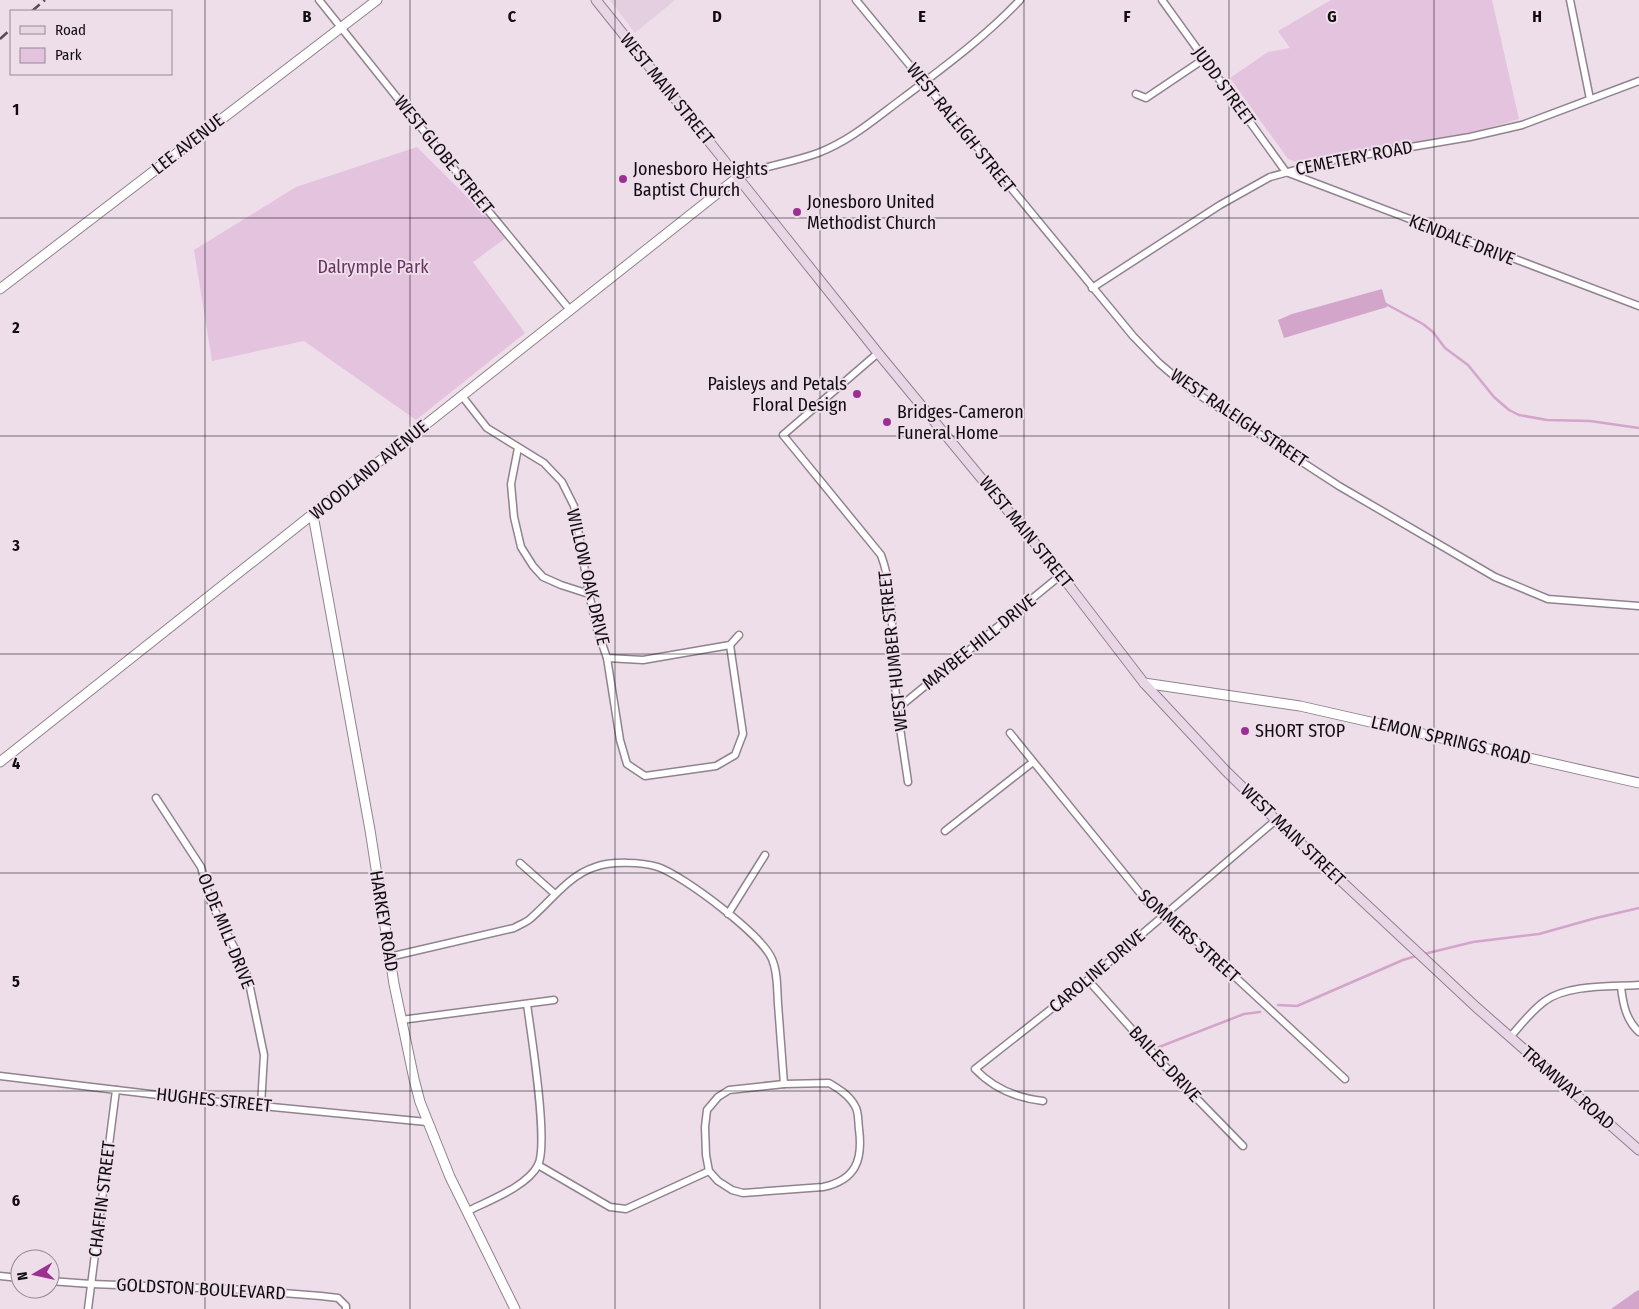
<svg xmlns="http://www.w3.org/2000/svg" width="1639" height="1309" viewBox="0 0 1639 1309" font-family="'Fira Sans Condensed',sans-serif">
<style>
.built{fill:#e4cfe0}
.green{fill:#e4c3de}
.water{fill:#d3a5cb}
.lines{fill:none;stroke-linecap:round;stroke-linejoin:round}
.stream{stroke:#d3a5cb;stroke-width:2.5}
.minor-casing{stroke:#90838e;stroke-width:9}
.tertiary-casing{stroke:#90838e;stroke-width:11}
.secondary-casing{stroke:#90838e;stroke-width:11}
.minor{stroke:#fff;stroke-width:6}
.tertiary{stroke:#fff;stroke-width:9}
.secondary{stroke:#e8d6e6;stroke-width:9}
.rail{stroke:#554d53;stroke-width:2.5;stroke-dasharray:10 5;stroke-linecap:butt}
.grid{fill:none;stroke:#110c10;stroke-width:1;stroke-opacity:0.55}
.poi-dot{fill:#9b3091;stroke:#eddeea;stroke-width:2}
.labels{text-anchor:middle;dominant-baseline:central;stroke-width:4;stroke-linejoin:round;paint-order:stroke}
.street-label{font-size:18px;fill:#110c10;stroke:#eddeea}
.poi-label{font-size:18px;fill:#110c10;stroke:#eddeea;text-anchor:start}
.park-label{font-size:18px;fill:#693262;stroke:#eddeea}
.grid-label{font-size:16px;text-anchor:middle;font-weight:bold;fill:#110c10;stroke:#eddeea;stroke-width:4;stroke-linejoin:round;paint-order:stroke}
</style>
<rect width="100%" height="100%" fill="#eddeea"/>
<!-- built -->
<polygon class="built" points="610,0 675,0 635,33"/>
<!-- green -->
<g class="green">
<path d="M1331 0H1492L1519 119C1448 142 1372 149 1299 163L1288 159 1230 78 1268 52 1290 48 1278 31Z"/>
<polygon points="417,147 507,237 473,262 525,333 416,420 304,341 212,361 194,250 296,187"/>
</g>
<!-- water -->
<g class="water">
<polygon points="1382,289 1387,307 1284,338 1278,320 1292,314"/>
<polygon points="1639,1290 1639,1309 1611,1309 1635,1292"/>
</g>
<g class="lines">
<!-- stream -->
<g class="stream">
<polyline points="1384,304 1386,304 1423,324 1433,332 1445,348 1468,365 1494,397 1509,410 1519,415 1547,420 1590,421 1639,428"/>
<polyline points="1424,954 1473,942 1539,934 1596,918 1639,908"/>
<polyline points="1278,1005 1297,1006 1403,960 1416,956"/>
<polyline points="1159,1047 1244,1014 1260,1012"/>
</g>
<defs>
<g id="minor">
<polyline points="319,0 467,185 570,310"/>
<polyline points="856,0 1133,336 1159,363 1187,387 1216,406 1339,486 1495,577 1548,599 1639,606"/>
<polyline points="1162,0 1286,172 1639,306"/>
<polyline points="1570,0 1590,99"/>
<polyline points="1136,94 1146,98 1204,59"/>
<path d="M738 177C763 166 791 163 818 153 850 141 876 118 903 98 944 67 985 37 1020 0"/>
<polyline points="1092,288 1220,205 1270,177 1328,161 1470,137 1522,125 1639,81"/>
<path d="M878 353 783 435 881 555C895 593 891 633 894 672 896 709 903 746 908 782"/>
<polyline points="462,396 487,428 544,463 562,482 574,506 589,594 597,629 607,658 643,660 730,645 739,635"/>
<polyline points="518,448 511,484 514,517 521,547 533,566 543,577 561,585 589,594"/>
<polyline points="607,658 620,740 627,764 645,776 716,766 735,755 743,734 730,645"/>
<polyline points="897,709 1061,575"/>
<polyline points="1010,733 1149,904 1177,923 1345,1079"/>
<polyline points="156,798 201,867 211,903 234,947 248,978 264,1055 261,1105"/>
<polyline points="945,831 1033,762"/>
<polyline points="520,863 555,894"/>
<polyline points="728,914 765,855"/>
<path d="M389 957 514 928C519 925 525 923 530 919 550 902 569 875 595 867 611 861 642 862 658 867 684 876 762 935 772 959 778 973 777 990 778 1004 780 1031 782 1057 784 1084"/>
<polyline points="1088,980 1161,1062 1243,1146"/>
<path d="M1621 987C1623 1004 1626 1020 1639 1032"/>
<polyline points="401,1020 554,1000"/>
<path d="M1510 1037C1521 1025 1532 1010 1545 1001 1568 984 1611 987 1639 985"/>
<polyline points="0,1076 200,1100 427,1122"/>
<path d="M829 1083C839 1089 849 1095 855 1106 859 1112 858 1122 859 1129 863 1160 856 1180 823 1187L743 1193 732 1190 718 1181 709 1171 706 1155 705 1127 707 1110 718 1097 729 1090 784 1084Z"/>
<path d="M1043 1101C1016 1098 994 1089 975 1069L1088 980 1276 820"/>
<polyline points="538,1165 610,1207 626,1209 709,1171"/>
<path d="M468 1211C488 1201 528 1186 538 1165 549 1144 531 1034 527 1004"/>
<polyline points="0,1276 20,1278"/>
<polyline points="50,1281 91,1284 230,1289 321,1296 338,1298 346,1306 346,1309"/>
<polyline points="88,1309 116,1090"/>
</g>
<g id="tertiary">
<polyline points="0,289 377,0"/>
<polyline points="313,515 370,830 394,984 414,1079 420,1102 450,1177 515,1309"/>
<polyline points="1144,683 1300,706 1639,783"/>
<polyline points="0,762 738,177"/>
</g>
<polyline id="secondary" points="596,0 878,353 1061,575 1144,683 1225,770 1276,820 1476,1007 1639,1150"/>
</defs>
<!-- minor casing -->
<use href="#minor" class="minor-casing"/>
<!-- tertiary casing -->
<use href="#tertiary" class="tertiary-casing"/>
<!-- secondary casing -->
<use href="#secondary" class="secondary-casing"/>
<!-- minor -->
<use href="#minor" class="minor"/>
<!-- tertiary -->
<use href="#tertiary" class="tertiary"/>
<!-- secondary -->
<use href="#secondary" class="secondary"/>
<!-- rail -->
<g class="rail">
<polyline points="32,11 45,0"/>
<polyline points="0,39 11,29"/>
</g>
</g>
<!-- grid -->
<path class="grid" d="M205 0V1309M410 0V1309M615 0V1309M820 0V1309M1024 0V1309M1229 0V1309M1434 0V1309M0 218H1639M0 436H1639M0 654H1639M0 873H1639M0 1091H1639"/>
<!-- markers -->
<g class="poi-dot">
<circle cx="623" cy="179" r="5"/>
<circle cx="797" cy="212" r="5"/>
<circle cx="857" cy="394" r="5"/>
<circle cx="887" cy="422" r="5"/>
<circle cx="1245" cy="731" r="5"/>
</g>
<g class="labels">
<!-- street labels -->
<g class="street-label">
<text transform="translate(1224 86) rotate(54)">JUDD STREET</text>
<text transform="translate(667 89) rotate(51)">WEST MAIN STREET</text>
<text transform="translate(961 128) rotate(51)">WEST RALEIGH STREET</text>
<text transform="translate(188 144) rotate(-38)">LEE AVENUE</text>
<text transform="translate(444 155) rotate(51)">WEST GLOBE STREET</text>
<text transform="translate(1354 158) rotate(-11)">CEMETERY ROAD</text>
<text transform="translate(1462 240) rotate(21)">KENDALE DRIVE</text>
<text transform="translate(1239 418) rotate(34)">WEST RALEIGH STREET</text>
<text transform="translate(369 470) rotate(-39)">WOODLAND AVENUE</text>
<text transform="translate(1026 532) rotate(51)">WEST MAIN STREET</text>
<text transform="translate(588 577) rotate(77)">WILLOW OAK DRIVE</text>
<text transform="translate(979 642) rotate(-39)">MAYBEE HILL DRIVE</text>
<text transform="translate(893 651) rotate(-96)">WEST HUMBER STREET</text>
<text transform="translate(1451 740) rotate(13)">LEMON SPRINGS ROAD</text>
<text transform="translate(1293 835) rotate(44)">WEST MAIN STREET</text>
<text transform="translate(384 921) rotate(81)">HARKEY ROAD</text>
<text transform="translate(226 931) rotate(68)">OLDE MILL DRIVE</text>
<text transform="translate(1189 936) rotate(42)">SOMMERS STREET</text>
<text transform="translate(1097 971) rotate(-40)">CAROLINE DRIVE</text>
<text transform="translate(1165 1064) rotate(47)">BAILES DRIVE</text>
<text transform="translate(1568 1088) rotate(41)">TRAMWAY ROAD</text>
<text transform="translate(214 1100) rotate(6)">HUGHES STREET</text>
<text transform="translate(102 1199) rotate(-83)">CHAFFIN STREET</text>
<text transform="translate(201 1289) rotate(3)">GOLDSTON BOULEVARD</text>
</g>
<!-- poi labels -->
<g class="poi-label">
<text x="633" y="169">Jonesboro Heights<tspan x="633" dy="21">Baptist Church</tspan></text>
<text x="807" y="202">Jonesboro United<tspan x="807" dy="21">Methodist Church</tspan></text>
<text x="847" y="384" text-anchor="end">Paisleys and Petals<tspan x="847" dy="21">Floral Design</tspan></text>
<text x="897" y="412">Bridges-Cameron<tspan x="897" dy="21">Funeral Home</tspan></text>
<text x="1255" y="731">SHORT STOP</text>
</g>
<!-- park labels -->
<g class="park-label">
<text x="373" y="267">Dalrymple Park</text>
</g>
</g>
<g class="grid-label">
<text x="307" y="22">B</text>
<text x="512" y="22">C</text>
<text x="717" y="22">D</text>
<text x="922" y="22">E</text>
<text x="1127" y="22">F</text>
<text x="1332" y="22">G</text>
<text x="1537" y="22">H</text>
<text x="16" y="115">1</text>
<text x="16" y="333">2</text>
<text x="16" y="551">3</text>
<text x="16" y="769">4</text>
<text x="16" y="987">5</text>
<text x="16" y="1206">6</text>
</g>
<!-- legend -->
<rect x="10" y="10" width="162" height="65" fill="#eddeea" stroke="#958a93"/>
<rect x="20" y="26" width="25" height="8" fill="#e8d6e6" stroke="#958a93"/>
<text x="55" y="35" font-size="15" fill="#110c10">Road</text>
<rect x="20" y="48" width="25" height="15" fill="#e4c3de" stroke="#958a93"/>
<text x="55" y="60" font-size="15" fill="#110c10">Park</text>
<!-- north arrow -->
<g transform="translate(35 1274) rotate(261)"><circle r="24" fill="#eddeea" stroke="#958a93"/>
<path d="M0-4L9 19L0 12L-9 19Z" fill="#9b3091"/>
<text y="-8" font-size="14" font-weight="bold" text-anchor="middle" fill="#110c10">N</text>
</g>
</svg>
